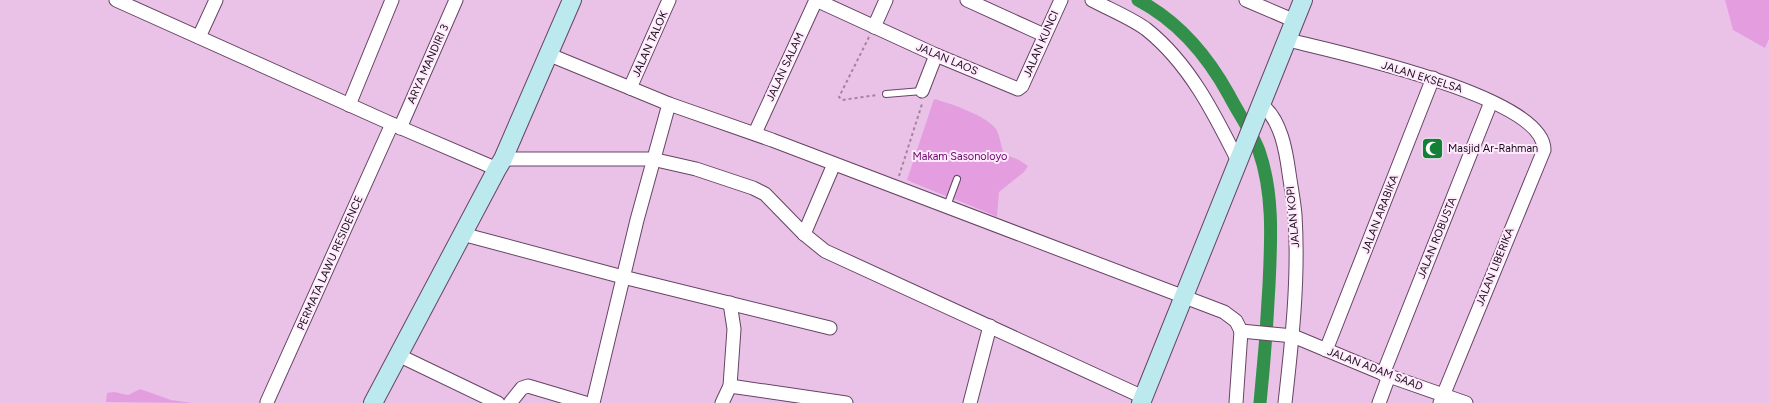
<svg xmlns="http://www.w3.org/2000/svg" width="1769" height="403" viewBox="0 0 1769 403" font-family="Figtree,sans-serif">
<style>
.green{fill:#e49ee0}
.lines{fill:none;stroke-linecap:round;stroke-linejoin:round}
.canal{stroke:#33904a;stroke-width:13}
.lane-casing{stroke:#664464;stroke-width:8}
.street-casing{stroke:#664464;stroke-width:15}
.secondary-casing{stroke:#664464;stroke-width:20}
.path{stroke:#a283a0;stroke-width:2;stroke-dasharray:3 3;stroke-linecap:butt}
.lane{stroke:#fff;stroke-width:6}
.street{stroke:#fff;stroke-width:13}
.secondary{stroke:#bce9ee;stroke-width:18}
.labels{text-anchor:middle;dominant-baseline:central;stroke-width:4;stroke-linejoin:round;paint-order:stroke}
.street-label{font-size:11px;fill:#1a0c19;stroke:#ffeafd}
.poi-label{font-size:11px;fill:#1a0c19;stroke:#ffeafd;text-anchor:start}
.park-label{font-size:11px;fill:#6a036a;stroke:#ffeafd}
</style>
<rect width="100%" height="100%" fill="#eac2e7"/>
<!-- green -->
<g class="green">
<polygon points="1725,0 1769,0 1769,39 1765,48 1733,30"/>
<path d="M934 99C950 103 987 116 996 129 1000 136 1001 146 1004 154L1019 160 1028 166 1024 172 999 192 997 217C967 203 936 193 907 180Z"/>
<polygon points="140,389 171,400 192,403 106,402 107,393 114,392 128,395"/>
</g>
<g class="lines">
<!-- canal -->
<path class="canal" d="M1138 0C1178 21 1207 55 1229 95 1237 111 1253 134 1259 151 1274 194 1271 241 1269 285 1267 325 1264 364 1260 403"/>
<defs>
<g id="lane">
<polyline points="886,94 922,91"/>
<polyline points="947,206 957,179"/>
</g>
<g id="street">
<polyline points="116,0 392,124 497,169"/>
<polyline points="967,0 1044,35"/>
<path d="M1092 0C1109 9 1131 18 1146 29 1189 63 1214 113 1238 161"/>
<polyline points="1246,0 1295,21"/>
<polyline points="874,27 886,0"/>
<polyline points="199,37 216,0"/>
<path d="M1288 40C1332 51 1545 96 1544 150L1440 403"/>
<polyline points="550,55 669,104 772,140 1224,312 1236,321 1241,331 1293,336 1389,376 1466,403"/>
<polyline points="630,88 669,0"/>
<polyline points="922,91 936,55"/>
<polyline points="349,105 392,0"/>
<path d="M1262 105C1281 120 1286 151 1289 173 1291 187 1294 202 1295 215 1299 278 1292 341 1285 403"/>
<polyline points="400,128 456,0"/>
<polyline points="755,133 816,0 936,55 1018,89 1022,86 1061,0"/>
<polyline points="503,159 652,159 696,169 753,188 765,194 804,234 825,251 1143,397"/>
<polyline points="462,234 623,277 830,328"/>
<polyline points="804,234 834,164"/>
<polyline points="1326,350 1433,78"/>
<polyline points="398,355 498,403"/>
<polyline points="1383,374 1491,102"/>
<polyline points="730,386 846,403"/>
<polyline points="267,402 392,124"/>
<polyline points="510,403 522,388 528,386 585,403"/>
<polyline points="593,403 637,220 669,104"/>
<polyline points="722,403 730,386 734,329 730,303"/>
<polyline points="970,403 990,326"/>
<polyline points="1236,403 1241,331"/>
<polyline points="1379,403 1389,376"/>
</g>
<g id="secondary">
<polyline points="373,403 497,169 503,159 572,0"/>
<polyline points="1141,403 1303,0"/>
</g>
</defs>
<!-- lane casing -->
<use href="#lane" class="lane-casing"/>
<!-- street casing -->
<use href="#street" class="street-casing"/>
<!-- secondary casing -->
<use href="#secondary" class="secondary-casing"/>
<!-- path -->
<g class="path">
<polyline points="869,37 839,97 842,100 877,95"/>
<polyline points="899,176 922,104"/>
</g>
<!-- lane -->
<use href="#lane" class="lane"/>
<!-- street -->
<use href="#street" class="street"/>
<!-- secondary -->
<use href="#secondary" class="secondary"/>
</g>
<!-- icons -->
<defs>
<symbol id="mosque-square" viewBox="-11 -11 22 22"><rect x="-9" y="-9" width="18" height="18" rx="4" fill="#128036" stroke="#ffeafd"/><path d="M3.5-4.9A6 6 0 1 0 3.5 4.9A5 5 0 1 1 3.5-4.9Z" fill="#fff"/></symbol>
</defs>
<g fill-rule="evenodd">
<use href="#mosque-square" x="1420" y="136" width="25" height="25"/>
</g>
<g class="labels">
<!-- street labels -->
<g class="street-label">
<text transform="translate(650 44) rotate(-66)">JALAN TALOK</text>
<text transform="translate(1041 44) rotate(-66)">JALAN KUNCI</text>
<text transform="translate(947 59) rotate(23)">JALAN LAOS</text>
<text transform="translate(428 64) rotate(-66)">ARYA MANDIRI 3</text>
<text transform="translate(785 67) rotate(-65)">JALAN SALAM</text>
<text transform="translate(1422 77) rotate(17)">JALAN EKSELSA</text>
<text transform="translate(1380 214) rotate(-69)">JALAN ARABIKA</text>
<text transform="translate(1293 217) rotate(-95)">JALAN KOPI</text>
<text transform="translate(1437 238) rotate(-68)">JALAN ROBUSTA</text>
<text transform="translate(330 263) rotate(-66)">PERMATA LAWU RESIDENCE</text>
<text transform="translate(1495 267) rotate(-68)">JALAN LIBERIKA</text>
<text transform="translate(1375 369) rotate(21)">JALAN ADAM SAAD</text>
</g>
<!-- poi labels -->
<g class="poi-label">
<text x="1448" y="148">Masjid Ar-Rahman</text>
</g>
<!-- park labels -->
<g class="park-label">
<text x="960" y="156">Makam Sasonoloyo</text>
</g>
</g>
</svg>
